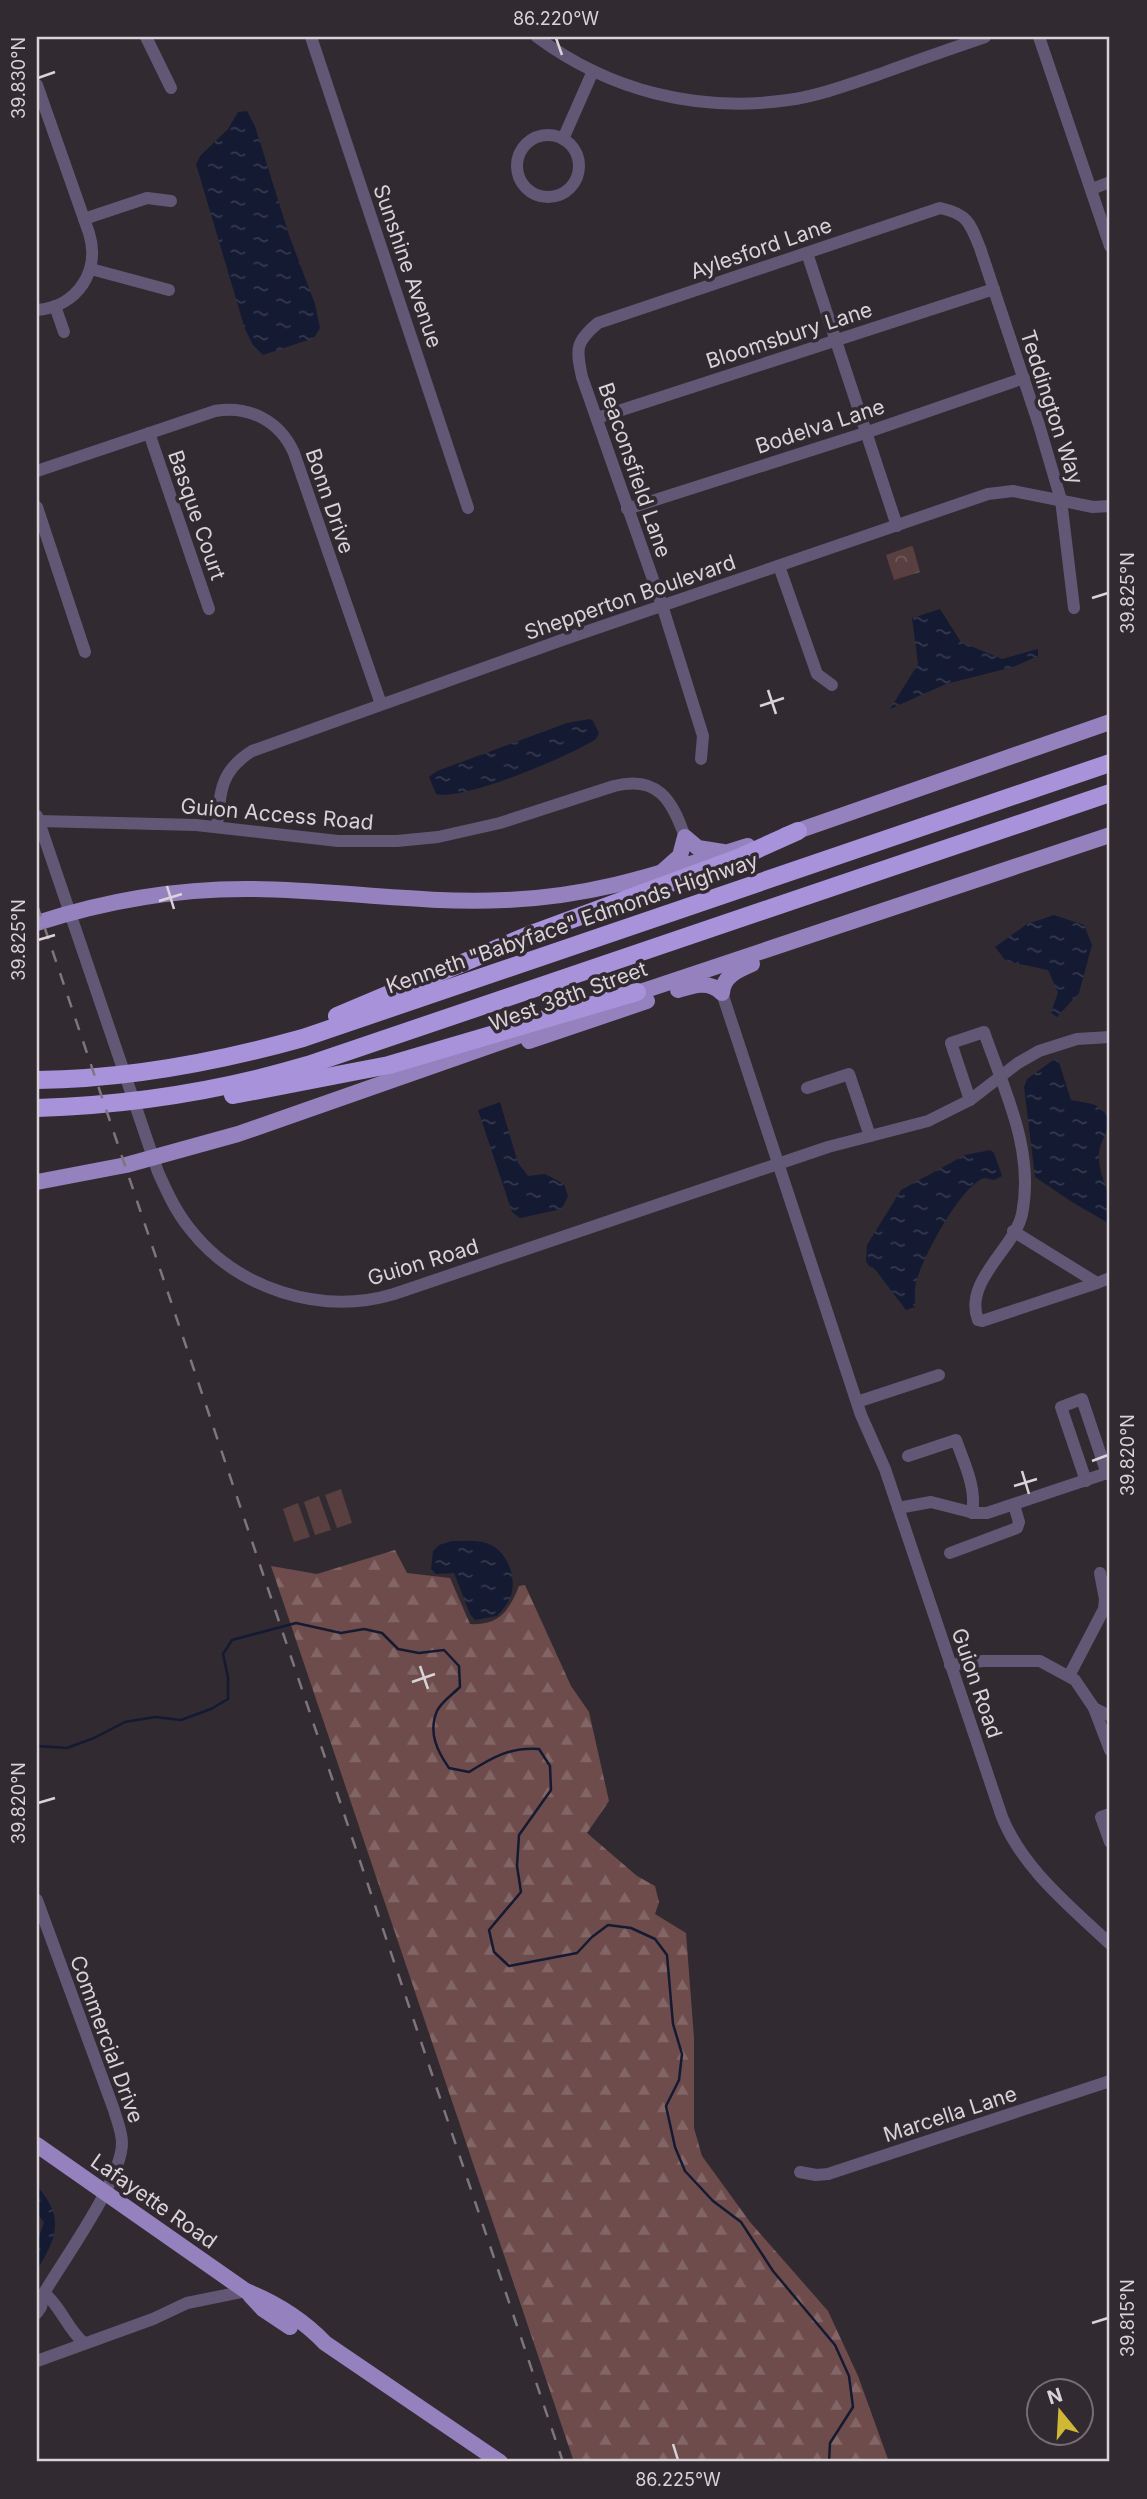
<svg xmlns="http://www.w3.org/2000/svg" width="1147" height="2499" viewBox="0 0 1147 2499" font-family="Inter,sans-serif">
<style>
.forest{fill:url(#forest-firs)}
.park{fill:url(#park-crowns)}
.garden{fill:#593f3f}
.water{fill:url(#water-ripples)}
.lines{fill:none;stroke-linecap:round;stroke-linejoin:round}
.stream{stroke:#141a32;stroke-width:2.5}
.minor{stroke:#615876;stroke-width:12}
.major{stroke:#9481be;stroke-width:16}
.highway{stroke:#a892da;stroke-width:18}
.rail{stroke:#7d767d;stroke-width:2.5;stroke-dasharray:12 12;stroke-linecap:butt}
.ticks{fill:none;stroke:#d8d3d8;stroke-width:2.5}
.labels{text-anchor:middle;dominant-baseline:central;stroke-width:7;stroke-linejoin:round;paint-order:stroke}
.street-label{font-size:21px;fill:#d8d3d8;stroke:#312a31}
.neatline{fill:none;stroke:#d8d3d8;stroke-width:2.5}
.ticks-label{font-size:18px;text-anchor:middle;fill:#d8d3d8}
</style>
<defs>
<pattern id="forest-firs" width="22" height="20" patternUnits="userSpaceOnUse" patternTransform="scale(1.75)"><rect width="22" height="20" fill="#6e4c4c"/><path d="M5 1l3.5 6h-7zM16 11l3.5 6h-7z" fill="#826565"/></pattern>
<pattern id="park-crowns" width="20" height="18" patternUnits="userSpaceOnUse" patternTransform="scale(1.75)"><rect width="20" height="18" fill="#593f3f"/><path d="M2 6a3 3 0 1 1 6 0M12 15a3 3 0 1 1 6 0" fill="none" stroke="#705a5a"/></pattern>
<pattern id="water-ripples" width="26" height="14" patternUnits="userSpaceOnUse" patternTransform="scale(1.75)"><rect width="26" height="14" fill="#141a32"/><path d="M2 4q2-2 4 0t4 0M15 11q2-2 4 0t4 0" fill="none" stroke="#353a4f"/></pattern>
</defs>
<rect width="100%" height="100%" fill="#312a31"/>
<!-- forest -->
<path class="forest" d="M395 1550 407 1573 450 1578 470 1624C499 1626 509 1611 519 1586L525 1585 571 1686 589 1712 609 1801 587 1833 637 1876 655 1886 659 1902 655 1914 686 1933 694 2038V2128L702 2156 750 2222 828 2311 858 2376 889 2462H574L271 1566 317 1574Z"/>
<!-- park -->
<polygon class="park" points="911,546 913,547 920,572 894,580 886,555"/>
<!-- garden -->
<g class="garden">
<polygon points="341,1489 352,1523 337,1528 325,1495"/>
<polygon points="319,1496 331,1530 315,1535 304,1502"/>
<polygon points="298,1503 310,1537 294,1542 283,1509"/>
</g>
<!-- water -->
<g class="water">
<polygon points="247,111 255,126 289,235 315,304 320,328 314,338 263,355 253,345 245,329 196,164 201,155 228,129 238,112"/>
<polygon points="940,609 961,642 1002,659 1038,649 1038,656 1013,667 946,684 890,709 918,664 912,618"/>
<path d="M590 719 593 721 599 733 596 739C570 756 464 801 436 794L429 777 437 771 567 723Z"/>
<polygon points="1054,915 1084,925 1092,945 1079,993 1057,1017 1051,1013 1058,992 1048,970 1006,961 995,947 1027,924"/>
<path d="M1056 1058 1058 1059 1071 1100C1083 1103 1098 1102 1105 1113 1114 1126 1099 1141 1099 1155 1098 1171 1107 1187 1110 1202 1112 1209 1110 1217 1110 1224L1072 1202 1035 1177 1024 1087 1027 1079Z"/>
<polygon points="500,1102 518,1163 528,1176 545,1174 564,1184 568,1196 562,1209 520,1218 512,1212 478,1110"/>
<path d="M990 1150 994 1153 1002 1176 994 1180 984 1178C960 1187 925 1254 917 1279 914 1287 915 1298 915 1307L906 1310 874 1268 869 1266 866 1261 867 1245 901 1190 965 1155Z"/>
<path d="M452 1541C464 1541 479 1539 491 1545 508 1553 518 1580 510 1598 507 1605 502 1610 497 1616L475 1620 470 1614 454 1573 436 1574 431 1569 433 1551 439 1545Z"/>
<path d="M37 2186C65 2217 57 2238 37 2270V2243L44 2222 37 2214Z"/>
</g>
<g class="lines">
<!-- stream -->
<path class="stream" d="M37 1746 67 1748 94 1738 125 1722 155 1717 181 1720 211 1709 228 1699V1677L223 1654 232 1640 296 1623 341 1633 364 1629 382 1633 398 1649 419 1653 444 1650 459 1666 460 1687C453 1694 441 1702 437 1711 428 1732 437 1751 449 1768L469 1772C493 1757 510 1747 539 1749L550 1766 551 1790 519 1835 517 1866 521 1892 489 1930 494 1952 509 1966 577 1953 592 1937 608 1925 631 1928 655 1939 667 1955 673 2024 682 2054 679 2080 666 2106 675 2147 685 2171 713 2201 741 2222 773 2271 835 2345 849 2376 853 2407 830 2443 829 2462"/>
<!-- minor -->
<g class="minor">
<polyline points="146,37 171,88"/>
<polyline points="311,37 468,508"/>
<path d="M537 37C610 91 698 113 788 100 819 96 850 84 880 74 915 61 950 49 985 37"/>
<polyline points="1039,37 1110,246"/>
<path d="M37 85 89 233C101 271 77 307 37 310"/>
<circle cx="548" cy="166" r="31"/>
<polyline points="563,139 593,71"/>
<polyline points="1092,189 1110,182"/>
<polyline points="84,219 147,198 171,201"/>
<polyline points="807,253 897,526"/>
<polyline points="91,269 169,290"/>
<polyline points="55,306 64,332"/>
<polyline points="597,418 994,289"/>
<polyline points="149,433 209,609"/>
<path d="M37 471 215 411C249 405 280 421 294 453L381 704"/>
<polyline points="37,507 85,652"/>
<polyline points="627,509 865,433 1024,378"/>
<polyline points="779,566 817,674 832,685"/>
<path d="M701 759 703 736 662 605 582 377C576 349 575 342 598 323L940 208C968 214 970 223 980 248L1039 425 1061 500 1074 608"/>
<path d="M37 816 158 1172C167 1192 176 1212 190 1229 237 1289 321 1316 394 1294L828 1147 928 1121 970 1100 1018 1063 1039 1051 1077 1039 1110 1037"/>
<path d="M39 821 196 825 338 841H397L438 837 500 823 614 786C658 775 672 800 685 837"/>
<path d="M217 827C220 792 220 771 252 751L562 640 988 494 1013 491 1093 507 1110 506"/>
<path d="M722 993 861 1415 885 1469 1002 1817C1023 1869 1070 1906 1110 1944"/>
<polyline points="807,1088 849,1074 870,1136"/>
<path d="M970 1100 951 1043 984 1032C1004 1090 1035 1150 1022 1214 1015 1248 963 1281 978 1320L982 1321 1097 1283"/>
<polyline points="1013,1231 1097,1283 1110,1278"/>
<polyline points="857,1402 939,1375"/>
<path d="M908 1456 956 1440C964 1463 977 1488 972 1513"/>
<polyline points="1086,1481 1061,1407 1082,1399 1107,1474"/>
<polyline points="898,1508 931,1502 974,1513 987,1513 1110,1472"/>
<polyline points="950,1553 1017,1528 1019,1522 1014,1505"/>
<polyline points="950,1665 983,1661 1040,1661 1075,1680 1094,1708 1110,1716"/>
<polyline points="1069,1676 1104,1609 1105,1599 1100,1573"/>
<polyline points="1094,1708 1110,1750"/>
<polyline points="1110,1814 1101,1817 1110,1842"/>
<path d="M37 1900 114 2110C117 2121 122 2132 122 2143 122 2179 64 2259 44 2293L41 2307 37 2313"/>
<polyline points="800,2172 816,2175 828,2174 1110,2081"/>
<path d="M44 2293C61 2306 67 2329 84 2343"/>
<polyline points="37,2361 153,2319 187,2303 246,2291"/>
</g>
<!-- major -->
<g class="major">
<polyline points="786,835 1110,722"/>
<polyline points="662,872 680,856 685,837 698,848 723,852"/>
<path d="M37 923C105 901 174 889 245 889 332 889 418 904 505 900 594 897 664 872 748 846"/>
<path d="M678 990C694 985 709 980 722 993 723 976 738 970 752 964"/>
<polyline points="628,996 1110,835"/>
<polyline points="529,1041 647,1001"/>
<polyline points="37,1182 126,1165 238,1134 538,1029"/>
<path d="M37 2145 246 2291C276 2303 303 2320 325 2343L500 2462"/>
<polyline points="250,2295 263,2309 290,2327"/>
</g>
<!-- highway -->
<g class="highway">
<polyline points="337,1016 529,935 738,858 798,831"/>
<path d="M37 1080C127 1079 217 1062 303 1038L1110 763"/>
<polyline points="233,1095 389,1065 637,992"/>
<path d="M37 1108C129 1105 220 1091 308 1065L1110 793"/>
</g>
<!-- rail -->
<polyline class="rail" points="37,905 563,2462"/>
</g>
<!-- ticks -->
<path class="ticks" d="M556 38 562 55M38 78 55 72M1092 598 1108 593M768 690 776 714M760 706 784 698M167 886 174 909M159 901 182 894M38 940 55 935M1092 1461 1108 1455M1022 1471 1029 1494M1014 1486 1037 1479M420 1666 428 1689M412 1682 435 1674M38 1803 55 1798M1092 2323 1108 2318M673 2444 678 2460"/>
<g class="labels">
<!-- street labels -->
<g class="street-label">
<text transform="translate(761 248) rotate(-19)">Aylesford Lane</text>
<text transform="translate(408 266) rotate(71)">Sunshine Avenue</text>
<text transform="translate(789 335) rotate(-18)">Bloomsbury Lane</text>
<text transform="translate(1052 407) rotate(72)">Teddington Way</text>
<text transform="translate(820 426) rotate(-18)">Bodelva Lane</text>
<text transform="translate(635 470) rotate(71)">Beaconsfield Lane</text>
<text transform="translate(330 501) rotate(71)">Bonn Drive</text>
<text transform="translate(197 515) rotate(71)">Basque Court</text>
<text transform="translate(630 597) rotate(-19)">Shepperton Boulevard</text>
<text transform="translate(277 814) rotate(5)">Guion Access Road</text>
<text transform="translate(572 923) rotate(-19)">Kenneth "Babyface" Edmonds Highway</text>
<text transform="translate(568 996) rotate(-20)">West 38th Street</text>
<text transform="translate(423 1262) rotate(-17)">Guion Road</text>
<text transform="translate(977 1683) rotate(71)">Guion Road</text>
<text transform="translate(107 2039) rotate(70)">Commercial Drive</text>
<text transform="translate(950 2114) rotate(-18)">Marcella Lane</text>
<text transform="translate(154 2201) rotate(35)">Lafayette Road</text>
</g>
</g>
<!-- border -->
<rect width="1147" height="2499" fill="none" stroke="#312a31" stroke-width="77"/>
<!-- north arrow -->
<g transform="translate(1060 2412) rotate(342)"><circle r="33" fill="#312a31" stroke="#746e74" stroke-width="2"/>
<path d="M0-5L12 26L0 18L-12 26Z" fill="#d1b736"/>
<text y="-10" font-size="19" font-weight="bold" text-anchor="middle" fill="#d8d3d8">N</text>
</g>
<rect x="38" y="38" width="1070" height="2422" class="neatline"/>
<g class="ticks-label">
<text x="556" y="25">86.220°W</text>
<text transform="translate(19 78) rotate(-90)" y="6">39.830°N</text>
<text transform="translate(1128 593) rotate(-90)" y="6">39.825°N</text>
<text transform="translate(19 940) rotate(-90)" y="6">39.825°N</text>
<text transform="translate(1128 1455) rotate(-90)" y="6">39.820°N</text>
<text transform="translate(19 1803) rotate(-90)" y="6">39.820°N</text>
<text transform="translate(1128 2318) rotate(-90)" y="6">39.815°N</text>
<text x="678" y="2486">86.225°W</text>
</g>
</svg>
